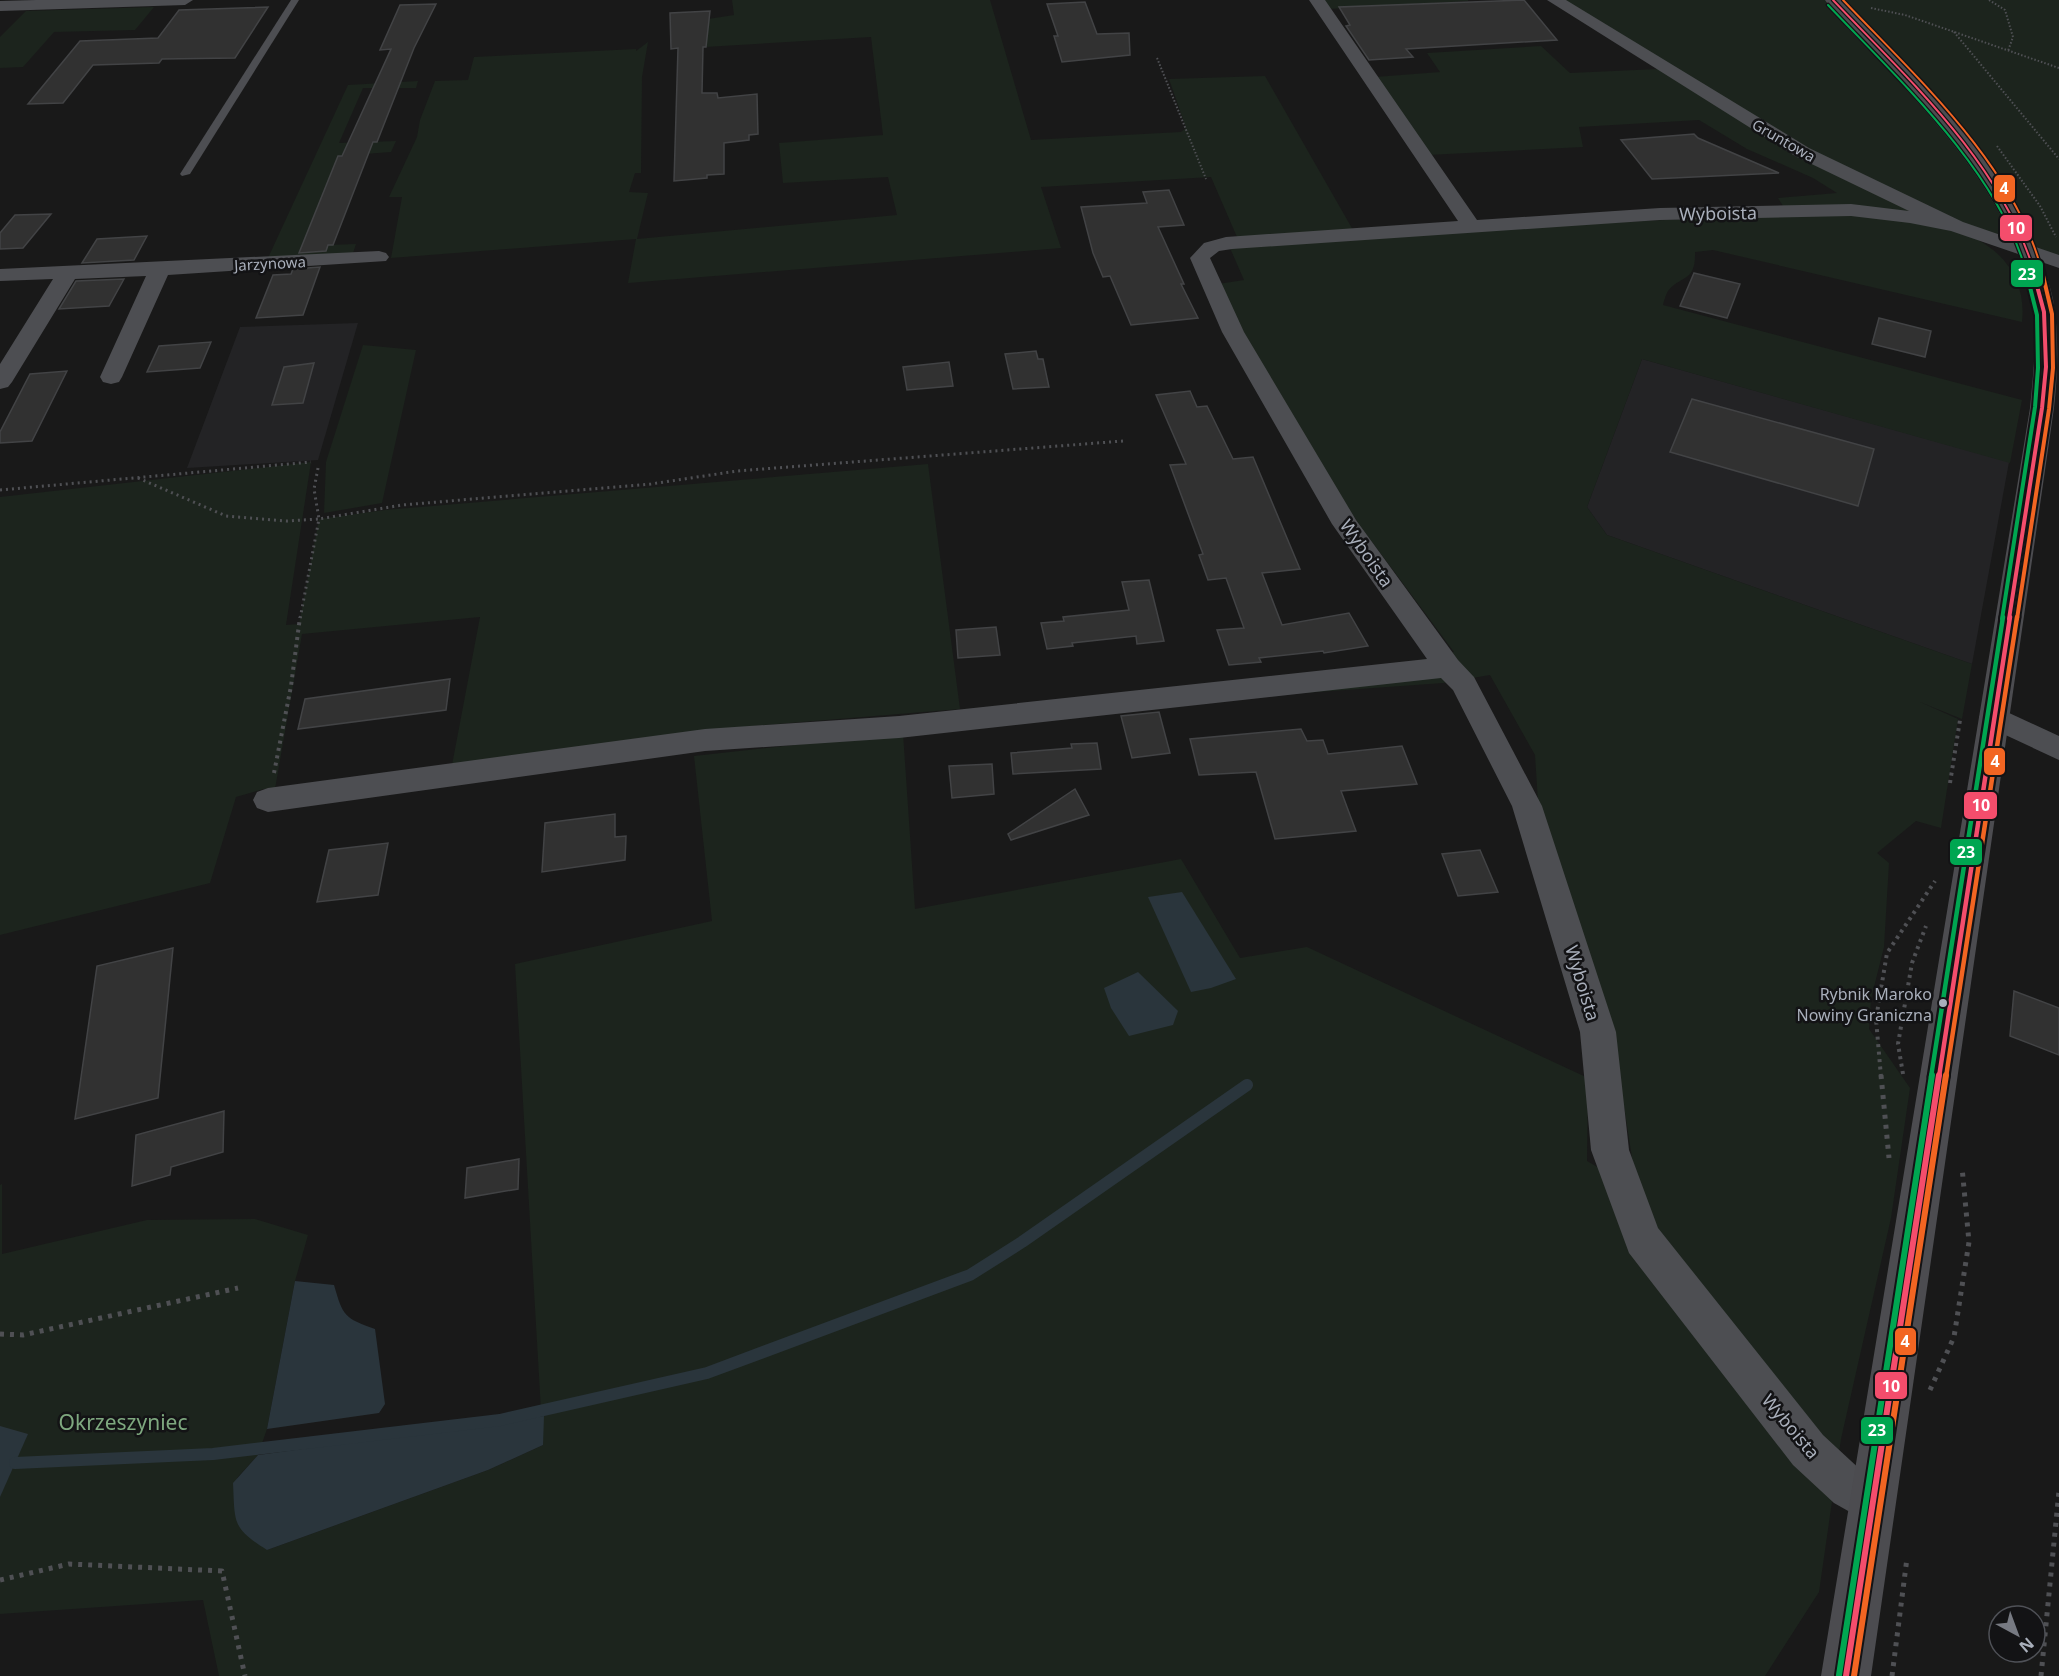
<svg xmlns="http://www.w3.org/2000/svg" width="2059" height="1676" viewBox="0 0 2059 1676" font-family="'Noto Sans',sans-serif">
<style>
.built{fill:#232325}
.green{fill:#1c241d}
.water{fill:#2a353c}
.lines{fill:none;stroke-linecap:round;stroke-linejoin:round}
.stream{stroke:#2a353c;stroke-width:12}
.building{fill:#313131;stroke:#424345;stroke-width:1.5}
.path-far3{stroke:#4f5054;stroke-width:2;stroke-dasharray:1.5 2;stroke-linecap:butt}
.path-far2{stroke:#4f5054;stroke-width:3;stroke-dasharray:2 4;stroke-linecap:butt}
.path-far1{stroke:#4f5054;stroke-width:4;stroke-dasharray:3 4.5;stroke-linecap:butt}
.path{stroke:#4f5054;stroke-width:5;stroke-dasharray:4 6;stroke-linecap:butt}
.lane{fill:#4d4e52;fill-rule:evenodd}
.street{fill:#4d4e52;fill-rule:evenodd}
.secondary{fill:#4c4c50;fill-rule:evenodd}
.bus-1-far3-casing{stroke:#131315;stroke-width:4.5}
.bus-1-far2-casing{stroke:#131315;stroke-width:8}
.bus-1-far1-casing{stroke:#131315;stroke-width:9}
.bus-1-casing{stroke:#131315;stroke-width:10}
.bus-2-far3-casing{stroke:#131315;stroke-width:4.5}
.bus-2-far2-casing{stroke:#131315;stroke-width:8}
.bus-2-far1-casing{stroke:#131315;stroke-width:9}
.bus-2-casing{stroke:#131315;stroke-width:10}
.bus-3-far3-casing{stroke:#131315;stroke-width:4.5}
.bus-3-far2-casing{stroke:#131315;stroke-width:8}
.bus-3-far1-casing{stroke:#131315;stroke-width:9}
.bus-3-casing{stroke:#131315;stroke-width:10}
.bus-1-far3{stroke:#f44d6c;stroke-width:2}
.bus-1-far2{stroke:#f44d6c;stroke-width:4}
.bus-1-far1{stroke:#f44d6c;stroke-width:4.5}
.bus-1{stroke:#f44d6c;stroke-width:6}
.bus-2-far3{stroke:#00a651;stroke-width:2}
.bus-2-far2{stroke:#00a651;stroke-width:4}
.bus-2-far1{stroke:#00a651;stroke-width:4.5}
.bus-2{stroke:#00a651;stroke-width:6}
.bus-3-far3{stroke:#f26522;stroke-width:2}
.bus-3-far2{stroke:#f26522;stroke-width:4}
.bus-3-far1{stroke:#f26522;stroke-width:4.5}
.bus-3{stroke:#f26522;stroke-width:6}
.bus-dot{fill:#a9afbb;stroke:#131315;stroke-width:2}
.labels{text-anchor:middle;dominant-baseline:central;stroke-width:5;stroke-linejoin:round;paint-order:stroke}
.far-street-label{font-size:15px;fill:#a9afbb;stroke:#131315}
.bus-label{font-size:16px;fill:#a9afbb;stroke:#131315;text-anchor:end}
.street-label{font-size:18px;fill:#a9afbb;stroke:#131315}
.near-park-label{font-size:21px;fill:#7ea87f;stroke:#131315}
.line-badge{stroke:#131315;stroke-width:2}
.badge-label{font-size:16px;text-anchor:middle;font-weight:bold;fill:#fff}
</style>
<rect width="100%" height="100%" fill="#191919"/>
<!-- built -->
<g class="built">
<polygon points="358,323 318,460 187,468 240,327"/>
<polygon points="1642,359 2009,462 1972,664 1607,535 1587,507"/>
</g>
<!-- green -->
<g class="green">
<polygon points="732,0 990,0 1031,140 1181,132 1186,128 1169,79 1265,76 1353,230 1237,237 1211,177 1041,187 1061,248 628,283 636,239 391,258 402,197 389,197 417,137 420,120 435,81 468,80 474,57 636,49 636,51 648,42 642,77 641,173 635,173 629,192 648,193 637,239 897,215 888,177 783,183 779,143 883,135 871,37 705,47 708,19 734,15"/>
<polygon points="1323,0 1468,0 1468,1 1329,9"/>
<path d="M1554 0H2059V257L1937 227C1951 231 1966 233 1978 240 2010 257 2026 287 2022 322L1713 250 1695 252C1696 283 1680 275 1668 291 1666 294 1664 301 1663 305L2022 400 2010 463 1642 359 1587 507 1607 535 1972 664 1962 719 1920 702 1958 719 1941 828 1916 821 1877 853 1889 863 1884 947 1871 999 1869 1029 1910 1088 1891 1218 1841 1439 1819 1592 1765 1676H219L203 1600 0 1614V1185L2 1184V1254L147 1220 255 1219 308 1235 295 1281 267 1429 258 1455 237 1478 267 1550 488 1470 543 1445 515 964 712 921 694 756 903 733 915 909 1181 859 1240 958 1307 947 1588 1078 1587 1161 1637 1190 1617 1061 1539 817 1535 755 1490 675 1443 683 1276 695 1454 652 1361 527 1296 429 1218 284 1244 280 1230 248 1477 229 1788 214 1778 198 1837 193 1813 178 1747 149 1699 120 1579 127 1583 147 1428 155 1375 77 1440 72 1427 53 1541 46 1570 73 1658 69Z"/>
<polygon points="154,7 135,30 54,32 23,67 0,68 0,37 26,11"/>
<polygon points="418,81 416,88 363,88 339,143 396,141 391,152 338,156 302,246 356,244 353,253 268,258 348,85"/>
<polygon points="363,345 416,350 382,503 324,513 326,462"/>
<polygon points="311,462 286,625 299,624 319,519 385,510 928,464 960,709 752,726 452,765 480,617 302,634 275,789 264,789 236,797 210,883 0,935 0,497"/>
</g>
<!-- water -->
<g class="water">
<polygon points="1182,892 1236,979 1211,988 1191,992 1148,897"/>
<polygon points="1138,972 1178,1011 1173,1025 1129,1036 1111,1008 1104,988"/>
<path d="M295 1281 334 1285C343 1316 344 1318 375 1329L385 1404 379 1413 267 1429Z"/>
<path d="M544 1416 543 1445 488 1470 267 1550C232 1528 235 1523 233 1483L258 1455Z"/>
<polygon points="0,1426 28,1434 0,1497"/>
</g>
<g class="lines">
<!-- stream -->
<polyline class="stream" points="15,1463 213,1454 500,1420 707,1373 970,1275 1022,1242 1247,1085"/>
</g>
<!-- building -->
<g class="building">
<polygon points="1524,0 1557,40 1406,49 1413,57 1369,60 1346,26 1350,25 1339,7"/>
<polygon points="1085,2 1097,34 1129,33 1130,55 1062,62 1054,36 1058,36 1047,4"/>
<polygon points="436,4 414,48 377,142 373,142 333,245 328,245 326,251 299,253 338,156 342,156 391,49 380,50 400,5"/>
<polygon points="268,7 235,58 162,59 159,63 93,65 63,103 28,104 80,41 158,38 179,10"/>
<polygon points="710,11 706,47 703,47 702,93 717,93 718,98 757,94 758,134 749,135 749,140 724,143 724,174 707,175 707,178 674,181 678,48 671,49 670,13"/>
<polygon points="1694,134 1698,138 1779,173 1652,179 1621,140"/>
<polygon points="1169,190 1184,225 1158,227 1184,284 1181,284 1198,318 1131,325 1110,276 1103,277 1093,253 1081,207 1147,203 1143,192"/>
<polygon points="51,214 23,248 0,249 0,233 15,215"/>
<polygon points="147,236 134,260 82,263 97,239"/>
<polygon points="320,267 303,315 256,318 273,275 291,274 293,269"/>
<polygon points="1694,273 1740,284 1727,318 1680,306"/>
<polygon points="124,279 109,306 59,309 76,281"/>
<polygon points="1879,318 1931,331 1925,357 1872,344"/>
<polygon points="211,342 200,368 147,372 159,346"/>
<polygon points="1036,351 1038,359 1043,359 1049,387 1013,389 1005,354"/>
<polygon points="949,362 953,386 907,390 903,367"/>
<polygon points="314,363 303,403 272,405 284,367"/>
<polygon points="67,371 32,441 0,443 0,432 30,374"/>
<polygon points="1190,391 1197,407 1207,406 1233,459 1253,457 1300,569 1262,573 1282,625 1349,613 1368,646 1324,653 1323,651 1259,658 1261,662 1229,665 1217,630 1244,628 1226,578 1208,580 1199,555 1203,554 1170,465 1186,464 1156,395"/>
<polygon points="1692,399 1874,449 1858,506 1670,452"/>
<polygon points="1149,580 1164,641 1137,644 1136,636 1072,643 1073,646 1047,649 1041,623 1064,621 1063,617 1129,610 1122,582"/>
<polygon points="996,627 1000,655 958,658 956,630"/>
<polygon points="450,679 446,710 298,729 305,699"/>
<polygon points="1159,712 1170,753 1132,758 1121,716"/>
<polygon points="1301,729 1307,741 1323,740 1328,754 1402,746 1417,784 1341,791 1356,831 1275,839 1256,772 1199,775 1190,739"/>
<polygon points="1097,743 1101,769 1013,774 1011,753 1072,748 1071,744"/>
<polygon points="992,764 994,794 952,798 949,766"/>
<polygon points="1075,789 1089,815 1011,840 1008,834"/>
<polygon points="615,814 615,837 626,836 625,860 542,872 545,823"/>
<polygon points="388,843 378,895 317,902 329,850"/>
<polygon points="1480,850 1498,892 1458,896 1442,854"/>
<polygon points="173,948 158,1098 75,1119 97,966"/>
<polygon points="2014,991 2059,1008 2059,1055 2010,1036"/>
<polygon points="224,1111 223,1152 171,1167 170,1175 132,1186 136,1135"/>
<polygon points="519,1159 518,1189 465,1198 467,1168"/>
</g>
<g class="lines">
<!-- path-far3 -->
<g class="path-far3">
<polyline points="1989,0 2005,10 2013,37 2008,51"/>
<polyline points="1871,8 1905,15 2059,68"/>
<polyline points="1954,32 2059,159"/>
<polyline points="1157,58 1206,179"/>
<polyline points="1997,146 2040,206 2056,237"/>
</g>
<!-- path-far2 -->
<g class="path-far2">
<polyline points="318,468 314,489 319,519 402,505 651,484 737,471 1123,441"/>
<polyline points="138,478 226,516 286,521 319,519 300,619"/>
<polyline points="0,490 311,462"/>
</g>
<!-- path-far1 -->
<g class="path-far1">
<polyline points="274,773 291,686 300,617"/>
<polyline points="1950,783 1960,720"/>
<polyline points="1903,1074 1898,1044 1912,963 1926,926"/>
<polyline points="1881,1077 1876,1019 1887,953 1935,881"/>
</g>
<!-- path -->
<g class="path">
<polyline points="1881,1075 1889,1158"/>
<polyline points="0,1334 23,1335 238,1288"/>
<polyline points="1930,1390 1954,1337 1969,1242 1962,1167"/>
<polyline points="0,1580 69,1564 222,1571 245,1676"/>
<polyline points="1892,1676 1907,1558"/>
<polyline points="2041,1676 2059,1491"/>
</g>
<!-- lane -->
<polygon class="lane" points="291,0 299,0 190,174 182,176 180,174"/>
<!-- street -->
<g class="street">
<polygon points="36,0 193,0 185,5 0,11 0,1"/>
<polygon points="1309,0 1325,0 1477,220 1660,208 1851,204 1909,211 1795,156 1547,0 1566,0 1809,148 1963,222 2059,255 2059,268 1951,231 1910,223 1851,216 1660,220 1232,249 1219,251 1210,258 1244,332 1356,520 1458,660 1474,677 1542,806 1616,1032 1629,1150 1658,1228 1823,1435 1864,1473 1888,1488 1895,1503 1888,1518 1873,1525 1834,1503 1793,1465 1629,1253 1591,1150 1580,1032 1512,806 1453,690 1441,678 899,738 705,751 268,812 257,808 253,800 257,792 268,788 705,729 899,716 1427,659 1332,524 1222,332 1190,258 1204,243 1226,237 1458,221"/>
<polygon points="379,251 386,253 389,257 386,261 168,275 122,377 119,382 111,384 103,382 100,377 146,276 75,279 12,382 8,387 0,389 0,364 53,279 0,281 0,269"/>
<polygon points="1994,706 2059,736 2059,760 1984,725 1979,717 1984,709"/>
</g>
<!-- secondary -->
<path class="secondary" d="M1825 0H1842C1925 88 2024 177 2053 299 2059 334 2058 372 2054 408L1871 1676H1821L2030 408C2033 376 2037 344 2033 313 2022 218 1953 141 1892 74 1870 50 1843 27 1825 0Z"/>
<defs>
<path id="bus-1-far3" d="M1833 0C1908 79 1999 161 2033 268"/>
<polyline id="bus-1-far2" points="2009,619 2042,408 2046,367 2044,312 2032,267"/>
<polyline id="bus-1-far1" points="1939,1077 2010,617"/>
<polyline id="bus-1" points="1846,1676 1939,1075"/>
<path id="bus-2-far3" d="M1828 5C1898 79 1996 169 2025 268"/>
<polyline id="bus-2-far2" points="2002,619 2035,407 2038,368 2037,315 2025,267"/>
<polyline id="bus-2-far1" points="1931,1077 2003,617"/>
<polyline id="bus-2" points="1839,1675 1932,1075"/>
<path id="bus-3-far3" d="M1843 0C1916 77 2013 164 2041 268"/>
<polyline id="bus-3-far2" points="2017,619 2049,409 2053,368 2052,314 2041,267"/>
<polyline id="bus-3-far1" points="1946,1077 2017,617"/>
<polyline id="bus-3" points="1854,1676 1946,1075"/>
</defs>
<!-- bus-1-far3 casing -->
<use href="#bus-1-far3" class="bus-1-far3-casing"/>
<!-- bus-1-far2 casing -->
<use href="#bus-1-far2" class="bus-1-far2-casing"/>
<!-- bus-1-far1 casing -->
<use href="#bus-1-far1" class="bus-1-far1-casing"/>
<!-- bus-1 casing -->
<use href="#bus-1" class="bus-1-casing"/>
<!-- bus-2-far3 casing -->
<use href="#bus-2-far3" class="bus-2-far3-casing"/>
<!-- bus-2-far2 casing -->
<use href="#bus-2-far2" class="bus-2-far2-casing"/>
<!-- bus-2-far1 casing -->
<use href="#bus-2-far1" class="bus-2-far1-casing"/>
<!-- bus-2 casing -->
<use href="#bus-2" class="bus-2-casing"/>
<!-- bus-3-far3 casing -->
<use href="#bus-3-far3" class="bus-3-far3-casing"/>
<!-- bus-3-far2 casing -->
<use href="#bus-3-far2" class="bus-3-far2-casing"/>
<!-- bus-3-far1 casing -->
<use href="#bus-3-far1" class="bus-3-far1-casing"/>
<!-- bus-3 casing -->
<use href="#bus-3" class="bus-3-casing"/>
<!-- bus-1-far3 -->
<use href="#bus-1-far3" class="bus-1-far3"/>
<!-- bus-1-far2 -->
<use href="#bus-1-far2" class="bus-1-far2"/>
<!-- bus-1-far1 -->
<use href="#bus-1-far1" class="bus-1-far1"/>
<!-- bus-1 -->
<use href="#bus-1" class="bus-1"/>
<!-- bus-2-far3 -->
<use href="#bus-2-far3" class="bus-2-far3"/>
<!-- bus-2-far2 -->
<use href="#bus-2-far2" class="bus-2-far2"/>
<!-- bus-2-far1 -->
<use href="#bus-2-far1" class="bus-2-far1"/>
<!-- bus-2 -->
<use href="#bus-2" class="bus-2"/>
<!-- bus-3-far3 -->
<use href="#bus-3-far3" class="bus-3-far3"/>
<!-- bus-3-far2 -->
<use href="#bus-3-far2" class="bus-3-far2"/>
<!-- bus-3-far1 -->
<use href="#bus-3-far1" class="bus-3-far1"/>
<!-- bus-3 -->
<use href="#bus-3" class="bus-3"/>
</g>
<!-- markers -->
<circle class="bus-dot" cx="1943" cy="1003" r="5"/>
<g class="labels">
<!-- far-street labels -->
<g class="far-street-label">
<text transform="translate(1784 140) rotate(30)">Gruntowa</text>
<text transform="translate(270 263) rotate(-3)">Jarzynowa</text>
</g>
<!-- bus labels -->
<g class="bus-label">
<text x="1932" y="994">Rybnik Maroko<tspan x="1932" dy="21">Nowiny Graniczna</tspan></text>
</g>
<!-- street labels -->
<g class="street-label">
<text transform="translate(1718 213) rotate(-1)">Wyboista</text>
<text transform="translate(1367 553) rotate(55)">Wyboista</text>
<text transform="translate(1583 983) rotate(73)">Wyboista</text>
<text transform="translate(1791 1426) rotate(50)">Wyboista</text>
</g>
<!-- near-park labels -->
<g class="near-park-label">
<text x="123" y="1422">Okrzeszyniec</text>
</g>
</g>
<g class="line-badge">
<rect x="1993" y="174" width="23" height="29" rx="6" fill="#f26522"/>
<rect x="1999" y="214" width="34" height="28" rx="6" fill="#f44d6c"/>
<rect x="2010" y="259" width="34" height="29" rx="6" fill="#00a651"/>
<rect x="1983" y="747" width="23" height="29" rx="6" fill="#f26522"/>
<rect x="1963" y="791" width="35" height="29" rx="6" fill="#f44d6c"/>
<rect x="1949" y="838" width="34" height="28" rx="6" fill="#00a651"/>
<rect x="1894" y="1327" width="23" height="29" rx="6" fill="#f26522"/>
<rect x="1874" y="1371" width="34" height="29" rx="6" fill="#f44d6c"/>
<rect x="1860" y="1416" width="34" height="29" rx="6" fill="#00a651"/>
</g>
<g class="badge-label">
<text x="2004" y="194">4</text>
<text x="2016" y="234">10</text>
<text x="2027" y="280">23</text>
<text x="1995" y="767">4</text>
<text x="1981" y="811">10</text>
<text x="1966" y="858">23</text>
<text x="1905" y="1347">4</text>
<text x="1891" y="1392">10</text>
<text x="1877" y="1436">23</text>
</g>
<!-- north arrow -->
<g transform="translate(2017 1634) rotate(139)"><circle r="28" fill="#131315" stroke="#4f5157" stroke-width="1.5"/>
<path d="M0-4.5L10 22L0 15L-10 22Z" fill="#777a82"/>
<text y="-9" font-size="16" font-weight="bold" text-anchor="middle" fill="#a9afbb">N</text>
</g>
</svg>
